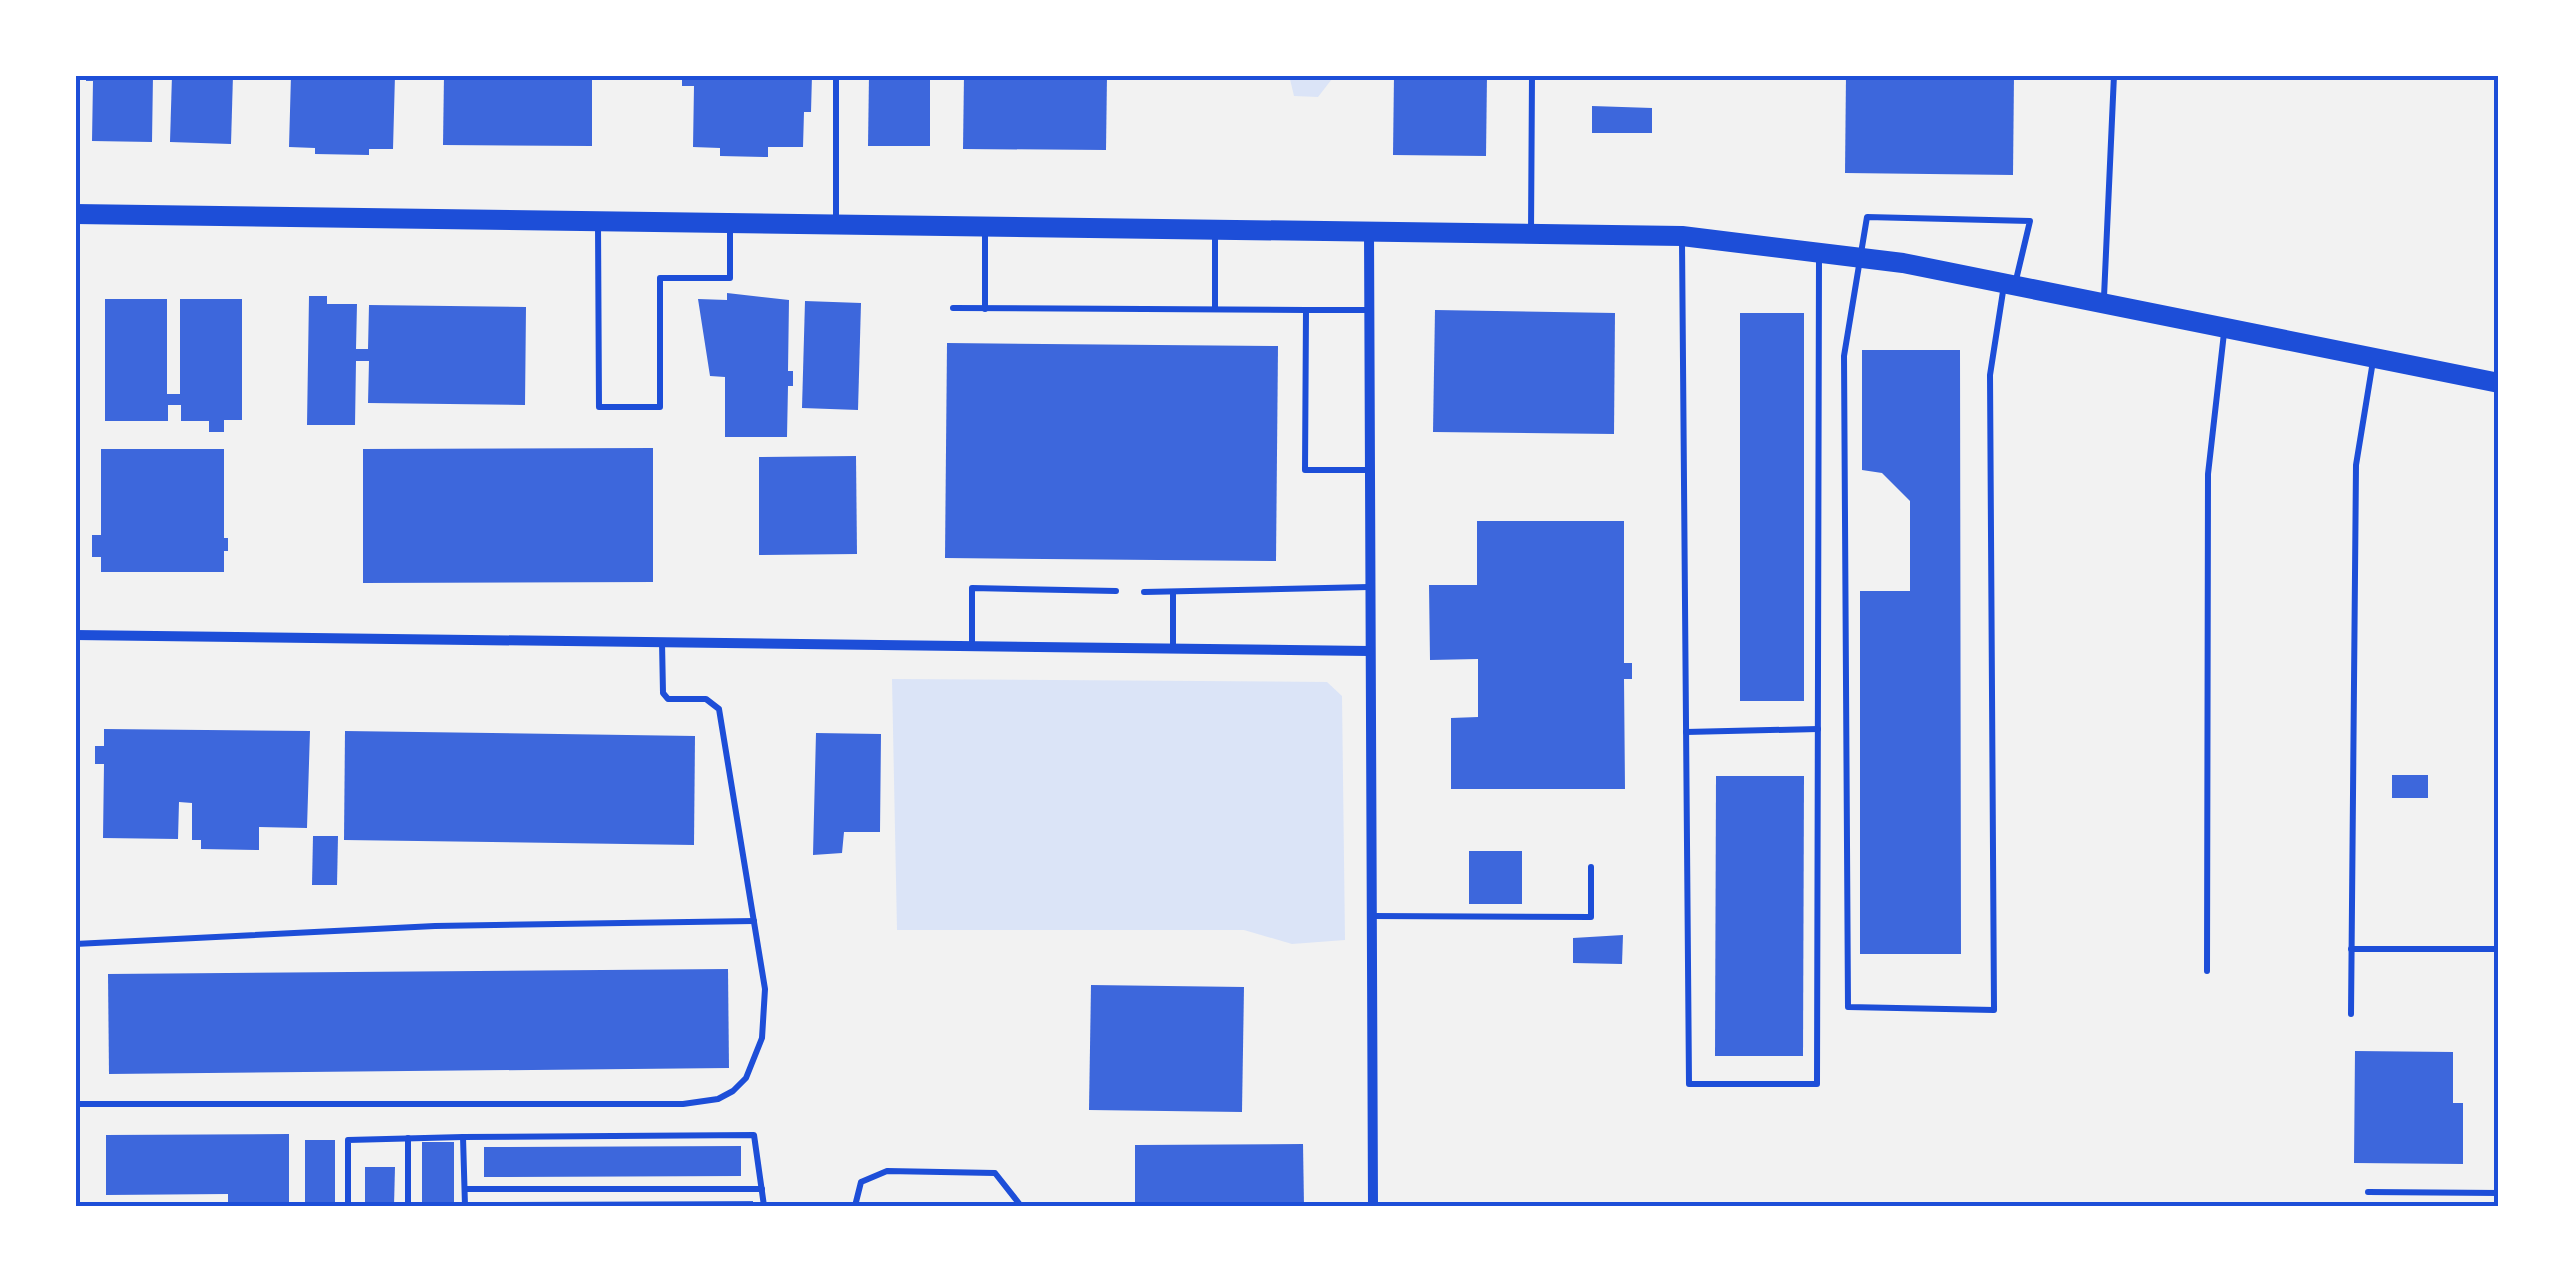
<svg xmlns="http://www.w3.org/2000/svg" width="2574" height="1281" viewBox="0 0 2574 1281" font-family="Manrope,sans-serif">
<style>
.green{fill:#dbe4f7}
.building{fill:#3d67dc}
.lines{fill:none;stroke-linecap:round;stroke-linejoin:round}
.service{stroke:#1d4ed8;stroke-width:6}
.minor{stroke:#1d4ed8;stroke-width:10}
.secondary{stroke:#1d4ed8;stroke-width:20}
.neatline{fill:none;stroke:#1d4ed8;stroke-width:4}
</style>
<rect width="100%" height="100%" fill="#f2f2f2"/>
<!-- green -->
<g class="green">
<polygon points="1289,75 1335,75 1318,97 1294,96"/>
<polygon points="892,679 1327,682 1342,696 1345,940 1292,944 1244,930 897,930"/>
</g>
<!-- building -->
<g class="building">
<polygon points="86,75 153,75 152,142 92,141 93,81 86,81"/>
<polygon points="172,75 233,75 231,144 170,142"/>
<polygon points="291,75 395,75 393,149 369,149 369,155 315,154 315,148 289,147"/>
<polygon points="444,75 592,75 592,146 443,145"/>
<polygon points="682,75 812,75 811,112 804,112 803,147 768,147 768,157 720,156 720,148 693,147 694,86 682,86"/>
<polygon points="869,75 930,75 930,146 868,146"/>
<polygon points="964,75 1107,75 1106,150 963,149"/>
<polygon points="1394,75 1487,75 1486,156 1393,155"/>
<polygon points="1846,75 2014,75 2013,175 1845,173"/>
<polygon points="1592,106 1652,108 1652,133 1592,133"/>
<polygon points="727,293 789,300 788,371 793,371 793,386 788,386 787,437 725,437 725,377 710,376 698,299 727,300"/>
<polygon points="309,296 327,296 327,304 357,304 356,349 368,349 369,305 526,307 525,405 368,403 369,361 356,361 355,425 307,425"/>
<polygon points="105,299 167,299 167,394 180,394 180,299 242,299 242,420 224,420 224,432 209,432 209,421 181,421 181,405 168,405 168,421 105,421"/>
<polygon points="805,301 861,303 858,410 802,408"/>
<polygon points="1435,310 1615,313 1614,434 1433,432"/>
<rect x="1740" y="313" width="64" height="388"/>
<polygon points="947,343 1278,346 1276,561 945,558"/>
<polygon points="1862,350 1960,350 1961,954 1860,954 1860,591 1910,591 1910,501 1882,473 1862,470"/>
<polygon points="653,448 653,582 363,583 363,449"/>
<polygon points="101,449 224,449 224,538 228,538 228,551 224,551 224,572 101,572 101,557 92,557 92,535 101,535"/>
<polygon points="856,456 857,554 759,555 759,457"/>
<polygon points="1477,521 1624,521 1624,663 1632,663 1632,679 1624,679 1625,789 1451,789 1451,718 1478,717 1478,659 1430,660 1429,585 1477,585"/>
<polygon points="104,729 310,731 307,828 259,827 259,850 201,849 201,840 192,840 192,803 179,802 178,839 103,838 104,764 95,764 95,746 104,746"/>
<polygon points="345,731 695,736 694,845 344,840"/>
<polygon points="816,733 881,734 880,832 844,832 842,853 813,855"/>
<rect x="2392" y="775" width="36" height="23"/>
<polygon points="1716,776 1804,776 1803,1056 1715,1056"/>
<polygon points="313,836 338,836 337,885 312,885"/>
<rect x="1469" y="851" width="53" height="53"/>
<polygon points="1623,935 1622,964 1573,963 1573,938"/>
<polygon points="728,969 729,1068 109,1074 108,974"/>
<polygon points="1091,985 1244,987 1242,1112 1089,1110"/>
<polygon points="2355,1051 2453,1052 2453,1103 2463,1103 2463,1164 2354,1163"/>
<polygon points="289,1134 289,1206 228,1206 228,1194 106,1195 106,1135"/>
<rect x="305" y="1140" width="30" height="66"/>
<rect x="422" y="1142" width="32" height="64"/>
<polygon points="1303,1144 1304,1206 1135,1206 1135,1145"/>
<polygon points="741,1146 741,1176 484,1177 484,1147"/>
<polygon points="365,1167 395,1167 394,1206 365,1206"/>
<polygon points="753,1201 753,1206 485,1206 485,1202"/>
</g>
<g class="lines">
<!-- service -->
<g class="service">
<polyline points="836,75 836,219"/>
<polyline points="598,224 599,407 660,407 660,278 730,278 730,225"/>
<polyline points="1531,232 1532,75"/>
<polyline points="1215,236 1215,309"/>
<polyline points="1682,242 1689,1084 1817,1084 1819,257"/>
<polyline points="2004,285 1990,375 1994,1010 1848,1007 1844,356 1867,217 2030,221 2016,280"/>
<polyline points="2104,297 2114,75"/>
<polyline points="953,308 1306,310"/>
<polyline points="985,309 985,230"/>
<polyline points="1369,310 1306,310 1305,470 1369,470"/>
<polyline points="1144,592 1369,587"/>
<polyline points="972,645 972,588 1116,591"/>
<polyline points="1173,647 1173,592"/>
<polyline points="1686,732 1818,729"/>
<polyline points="1372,916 1591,917 1591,867"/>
<polyline points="75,944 435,926 754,921"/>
<polyline points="2351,949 2499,949"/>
<polyline points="2207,971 2208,474 2224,333"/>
<polyline points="2351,1014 2356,465 2373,361"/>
<polyline points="75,1104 683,1104 718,1099 733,1091 746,1078 762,1038 765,989 719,709 706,699 668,699 663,693 662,642"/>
<polyline points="408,1138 408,1206"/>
<polyline points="465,1189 762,1189"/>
<polyline points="2368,1192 2499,1193"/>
<polyline points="348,1206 348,1140 463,1137"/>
<polyline points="465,1206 463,1137 754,1135 764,1206"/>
<polyline points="855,1206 861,1182 887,1171 995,1173 1021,1206"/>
</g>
<!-- minor -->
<g class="minor">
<polyline points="1369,232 1373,1206"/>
<polyline points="75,635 1369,651"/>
</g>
<!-- secondary -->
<polyline class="secondary" points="75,214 1682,236 1903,263 2499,383"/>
</g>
<!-- border -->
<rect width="2574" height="1281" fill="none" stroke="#ffffff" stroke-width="155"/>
<rect x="78" y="78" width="2418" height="1126" class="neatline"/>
</svg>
